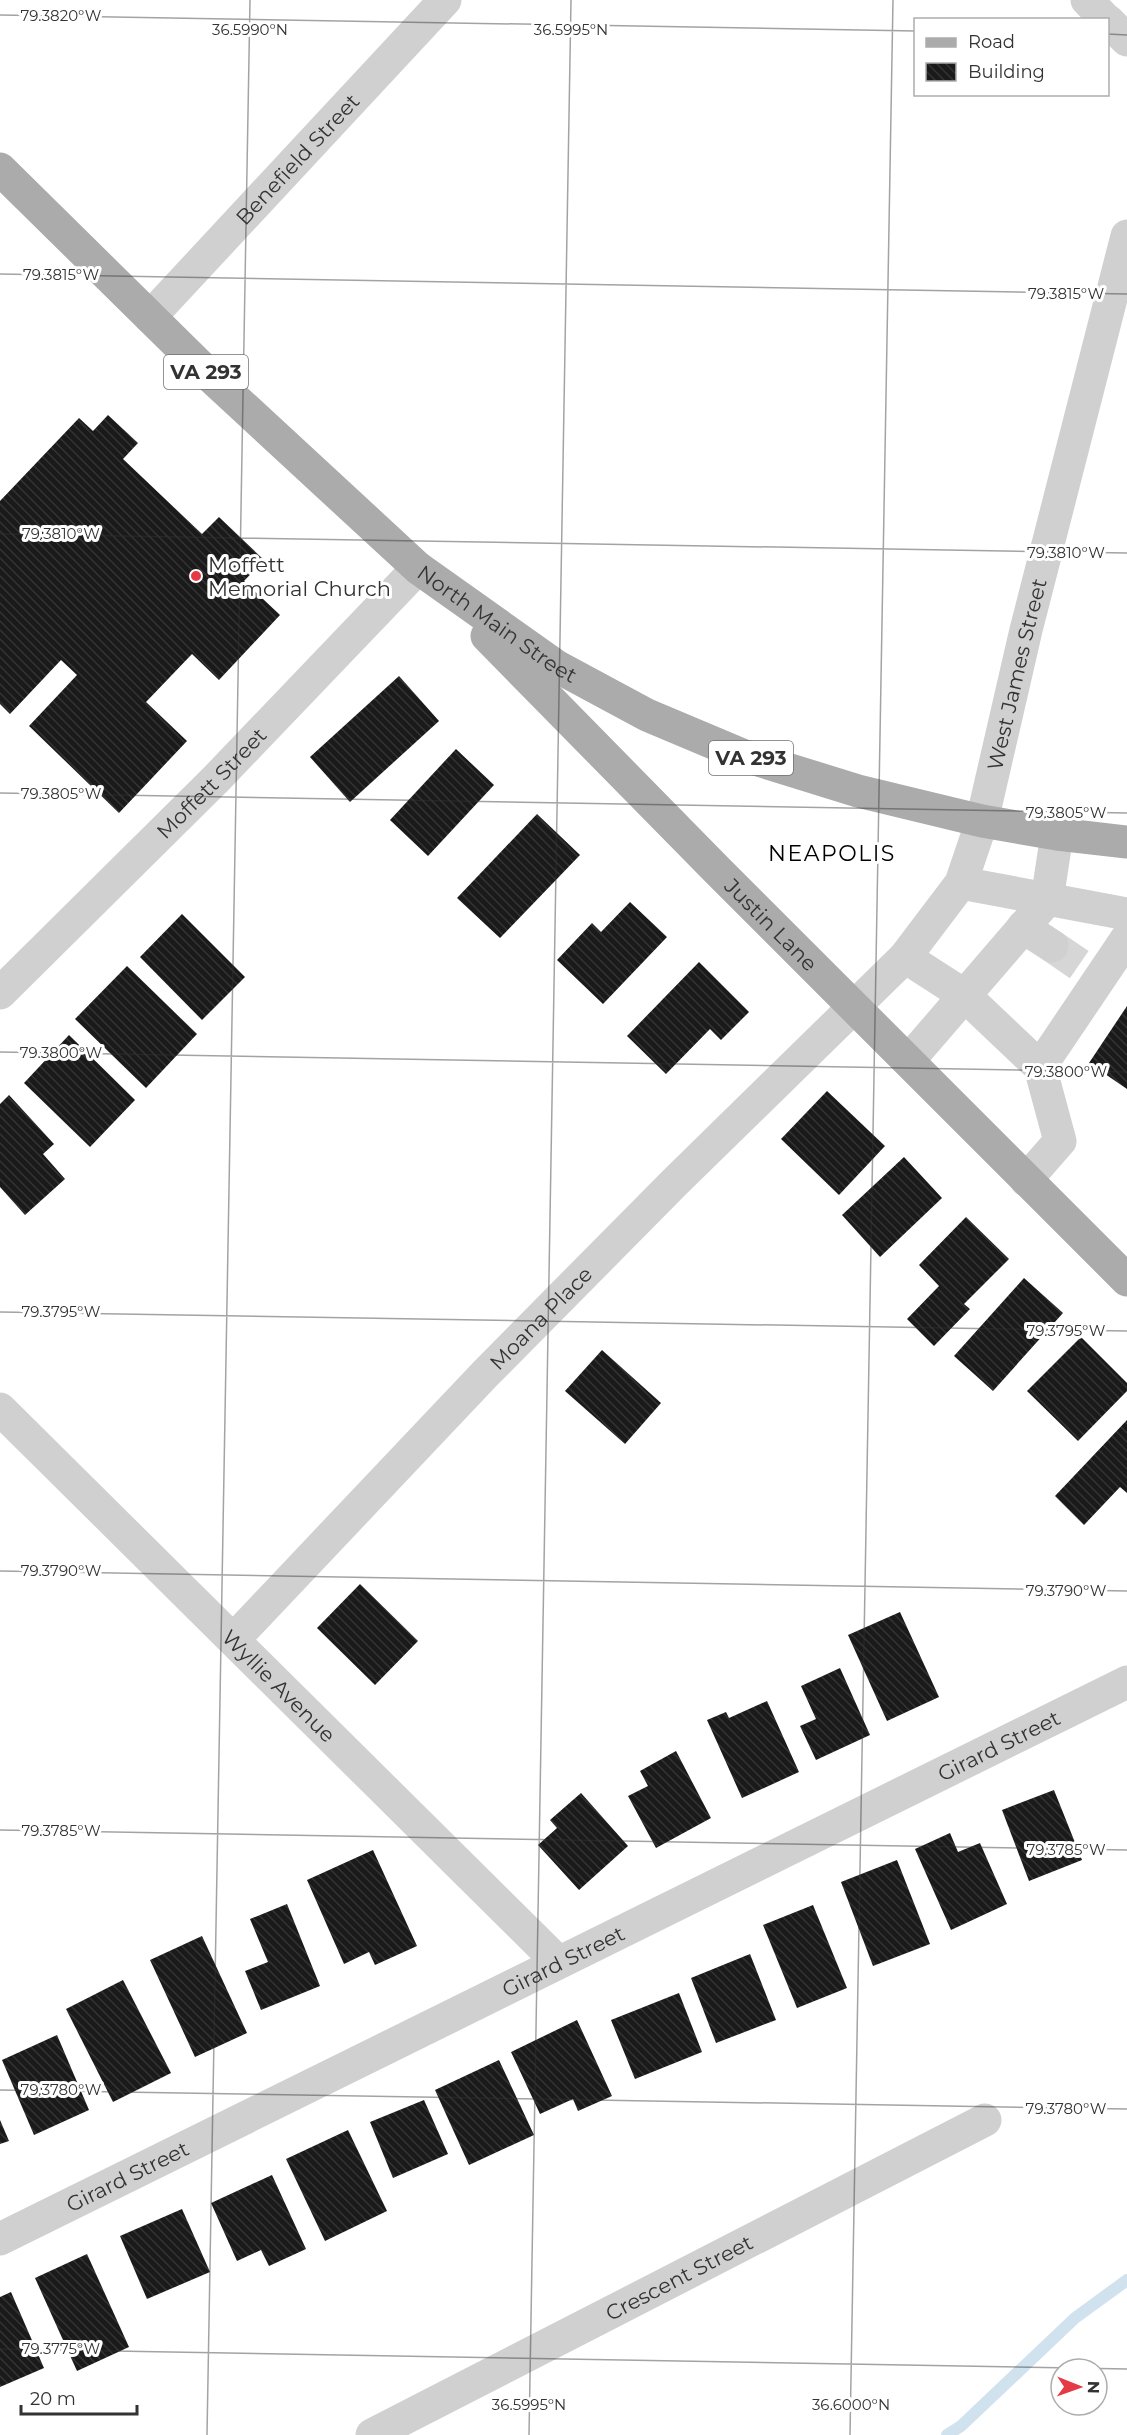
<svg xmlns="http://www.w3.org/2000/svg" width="1127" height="2435" viewBox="0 0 1127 2435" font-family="Montserrat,sans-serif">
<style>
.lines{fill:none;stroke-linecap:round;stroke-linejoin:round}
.stream{stroke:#cfe2ee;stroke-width:12}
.building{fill:url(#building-back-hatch)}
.minor-tunnel{stroke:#d6d6d6;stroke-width:33;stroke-dasharray:33 16;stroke-linecap:butt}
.minor{stroke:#d0d0d0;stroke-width:33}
.major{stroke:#ababab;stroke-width:33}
.ticks{fill:none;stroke:#333;stroke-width:1.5;stroke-opacity:0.45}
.poi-dot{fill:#e63946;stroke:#fff;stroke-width:2}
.labels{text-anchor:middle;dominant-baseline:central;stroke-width:6;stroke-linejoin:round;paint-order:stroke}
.shield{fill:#fff;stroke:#707070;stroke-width:1.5}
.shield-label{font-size:20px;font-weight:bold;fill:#333}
.street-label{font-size:21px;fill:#333;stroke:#fff}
.poi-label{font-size:21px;fill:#333;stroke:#fff;text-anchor:start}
.neighbourhood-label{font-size:22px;letter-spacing:1.5px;fill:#000;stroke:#fff}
.ticks-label{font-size:15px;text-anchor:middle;fill:#333;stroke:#fff;stroke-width:6;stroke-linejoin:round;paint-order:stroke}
</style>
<defs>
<pattern id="building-back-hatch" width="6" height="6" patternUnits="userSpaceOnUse" patternTransform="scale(1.5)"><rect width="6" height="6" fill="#1a1a1a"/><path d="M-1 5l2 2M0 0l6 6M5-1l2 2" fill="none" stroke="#333"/></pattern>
</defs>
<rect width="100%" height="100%" fill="#fff"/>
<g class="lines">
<!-- stream -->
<polyline class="stream" points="947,2435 961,2426 1075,2318 1127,2280"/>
</g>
<!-- building -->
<g class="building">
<polygon points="108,415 138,443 123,459 202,534 219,517 264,560 244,581 280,615 219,680 192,654 146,702 187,741 119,813 29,726 77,675 61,660 10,714 0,704 0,501 79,418 93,431"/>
<polygon points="399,676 439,721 350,802 310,757"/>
<polygon points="456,749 494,785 428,856 390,820"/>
<polygon points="537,814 580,855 500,938 457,898"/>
<polygon points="630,902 667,937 603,1004 557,960 592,923 601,932"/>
<polygon points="182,914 245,977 202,1020 140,957"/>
<polygon points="699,962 749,1012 721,1040 710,1029 666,1074 627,1036"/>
<polygon points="127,966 197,1034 146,1088 75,1019"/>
<polygon points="1127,1006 1127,1089 1089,1063"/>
<polygon points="69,1035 135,1100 90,1147 24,1083"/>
<polygon points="827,1091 885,1146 839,1195 781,1139"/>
<polygon points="9,1095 54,1144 43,1154 65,1179 25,1215 0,1187 0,1104"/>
<polygon points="904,1157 942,1198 880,1257 842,1215"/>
<polygon points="966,1217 1009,1259 964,1304 970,1309 934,1346 907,1319 939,1286 919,1265"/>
<polygon points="1024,1278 1063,1313 993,1391 954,1356"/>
<polygon points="1081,1337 1127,1383 1127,1391 1078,1441 1027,1391"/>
<polygon points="602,1350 661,1403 625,1444 565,1391"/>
<polygon points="1127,1420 1127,1493 1120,1487 1084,1525 1055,1496"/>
<polygon points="360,1584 418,1641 375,1685 317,1628"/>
<polygon points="900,1612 939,1697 887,1721 848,1635"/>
<polygon points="840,1668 870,1735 816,1760 800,1726 816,1719 801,1686"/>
<polygon points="767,1701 799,1772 742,1798 707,1720 726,1712 729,1718"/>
<polygon points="676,1751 711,1818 656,1848 628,1796 648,1786 640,1771"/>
<polygon points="1054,1790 1082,1860 1029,1881 1002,1810"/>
<polygon points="581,1793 628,1846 579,1890 538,1845 557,1828 550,1820"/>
<polygon points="950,1833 958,1852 980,1843 1007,1904 951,1930 915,1849"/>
<polygon points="373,1850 417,1946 375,1965 369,1952 344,1964 307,1880"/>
<polygon points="897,1860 930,1944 873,1966 841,1882"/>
<polygon points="287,1904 320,1986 261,2010 245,1971 268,1962 250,1919"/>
<polygon points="813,1905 847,1988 797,2008 763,1925"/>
<polygon points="202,1936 247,2033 195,2057 150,1960"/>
<polygon points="750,1954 776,2020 716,2043 691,1978"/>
<polygon points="123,1980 171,2073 113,2102 66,2009"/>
<polygon points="679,1993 702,2052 635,2079 611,2020"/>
<polygon points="577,2020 612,2096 578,2111 573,2099 540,2114 511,2052"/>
<polygon points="57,2035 89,2110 34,2135 2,2060"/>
<polygon points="499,2060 534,2135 469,2165 435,2090"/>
<polygon points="424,2100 448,2154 393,2178 370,2122"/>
<polygon points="0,2120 9,2141 0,2144"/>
<polygon points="348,2130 387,2211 325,2241 286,2159"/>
<polygon points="272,2175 306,2249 269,2266 261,2250 237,2261 211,2203"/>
<polygon points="182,2209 210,2272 147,2299 120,2236"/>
<polygon points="87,2254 129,2347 77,2371 35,2278"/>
<polygon points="11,2292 44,2368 0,2387 0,2297"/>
</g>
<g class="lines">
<!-- minor-tunnel -->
<polyline class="minor-tunnel" points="1052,946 1087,970"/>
<!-- minor -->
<g class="minor">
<polyline points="1087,0 1106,20"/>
<polyline points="1108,21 1127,40"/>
<path id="s1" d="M150 317 445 0"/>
<polyline points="961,883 1127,914"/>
<polyline points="1023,927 1052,946"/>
<polyline points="905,957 964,995 1040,1067"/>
<path id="s2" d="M0 993 215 780 418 568"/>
<polyline points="909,1060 1047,900 1057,834"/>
<polyline points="1026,1180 1060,1141 1040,1067 1127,938"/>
<path id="s3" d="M0 1409 558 1962"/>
<path id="s4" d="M234 1639 485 1374 675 1182 905 957 961 883 982 821 1026 630 1127 236"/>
<path id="s5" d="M0 2239 1127 1682"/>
<path id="s6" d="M372 2435 985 2120"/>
</g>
<!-- major -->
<g class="major">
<path id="s7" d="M0 169 209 375 418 568 556 666 647 715 742 755 858 791 982 821 1057 834 1127 842"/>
<path id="s8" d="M487 636 718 871 1127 1280"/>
</g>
</g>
<!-- ticks -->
<path class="ticks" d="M0 15 916 31M1108 34 1127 35M0 274 1127 294M0 534 1127 553M0 793 1127 813M0 1052 1127 1072M0 1312 1127 1331M0 1571 1127 1591M0 1830 1127 1850M0 2090 1127 2109M0 2349 1127 2369M207 2435 250 0M529 2435 571 0M850 2435 893 0"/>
<!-- markers -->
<circle class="poi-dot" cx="196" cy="576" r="6"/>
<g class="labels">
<!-- shield labels -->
<g class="shield">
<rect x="164" y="355" width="84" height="34" rx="4.5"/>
<rect x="709" y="741" width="84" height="34" rx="4.5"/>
</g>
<g class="shield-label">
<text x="206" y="372">VA 293</text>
<text x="751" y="758">VA 293</text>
</g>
<!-- street labels -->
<g class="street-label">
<text stroke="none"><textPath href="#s1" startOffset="216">Benefield Street</textPath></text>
<text stroke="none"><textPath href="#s7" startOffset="675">North Main Street</textPath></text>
<text stroke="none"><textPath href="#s4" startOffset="1266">West James Street</textPath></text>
<text stroke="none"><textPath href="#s2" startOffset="298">Moffett Street</textPath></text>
<text stroke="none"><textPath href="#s8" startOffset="405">Justin Lane</textPath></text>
<text stroke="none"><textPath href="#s4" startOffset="444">Moana Place</textPath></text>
<text stroke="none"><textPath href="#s3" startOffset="393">Wyllie Avenue</textPath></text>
<text stroke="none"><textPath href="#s5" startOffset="1114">Girard Street</textPath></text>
<text stroke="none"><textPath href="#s5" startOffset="628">Girard Street</textPath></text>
<text stroke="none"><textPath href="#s5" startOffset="142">Girard Street</textPath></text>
<text stroke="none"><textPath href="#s6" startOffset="345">Crescent Street</textPath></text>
</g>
<!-- poi labels -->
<g class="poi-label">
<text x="208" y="564">Moffett<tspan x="208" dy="24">Memorial Church</tspan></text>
</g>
<!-- neighbourhood labels -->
<g class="neighbourhood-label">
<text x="832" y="853">NEAPOLIS</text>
</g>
</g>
<g class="ticks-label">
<text x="61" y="21">79.3820°W</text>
<text x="250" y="35">36.5990°N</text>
<text x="571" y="35">36.5995°N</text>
<text x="61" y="280">79.3815°W</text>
<text x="1066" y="299">79.3815°W</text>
<text x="61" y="539">79.3810°W</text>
<text x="1066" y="558">79.3810°W</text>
<text x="61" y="799">79.3805°W</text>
<text x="1066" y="818">79.3805°W</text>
<text x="61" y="1058">79.3800°W</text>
<text x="1066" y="1077">79.3800°W</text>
<text x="61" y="1317">79.3795°W</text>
<text x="1066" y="1336">79.3795°W</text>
<text x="61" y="1576">79.3790°W</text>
<text x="1066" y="1596">79.3790°W</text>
<text x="61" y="1836">79.3785°W</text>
<text x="1066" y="1855">79.3785°W</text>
<text x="61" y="2095">79.3780°W</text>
<text x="1066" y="2114">79.3780°W</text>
<text x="61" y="2354">79.3775°W</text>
<text x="529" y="2410">36.5995°N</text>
<text x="851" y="2410">36.6000°N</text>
</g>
<!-- legend -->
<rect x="914" y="18" width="195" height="78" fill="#ffffff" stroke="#adadad" stroke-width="1.5"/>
<rect x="926" y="38" width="30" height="9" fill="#ababab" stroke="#adadad" stroke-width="1.5"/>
<text x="968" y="48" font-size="18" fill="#333333">Road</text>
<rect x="926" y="63" width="30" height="18" fill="url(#building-back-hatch)" stroke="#adadad" stroke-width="1.5"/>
<text x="968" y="78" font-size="18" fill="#333333">Building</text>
<!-- north arrow -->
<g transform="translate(1079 2387) rotate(91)"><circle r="28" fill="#ffffff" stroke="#adadad" stroke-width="1.5"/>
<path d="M0-4.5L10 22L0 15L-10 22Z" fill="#e63946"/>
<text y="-9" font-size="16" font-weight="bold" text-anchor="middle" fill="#333333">N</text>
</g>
<!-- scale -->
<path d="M21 2405v9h116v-9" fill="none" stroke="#333333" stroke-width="3"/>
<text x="30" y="2405" font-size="18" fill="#333333" stroke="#ffffff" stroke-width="4.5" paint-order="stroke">20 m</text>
</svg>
